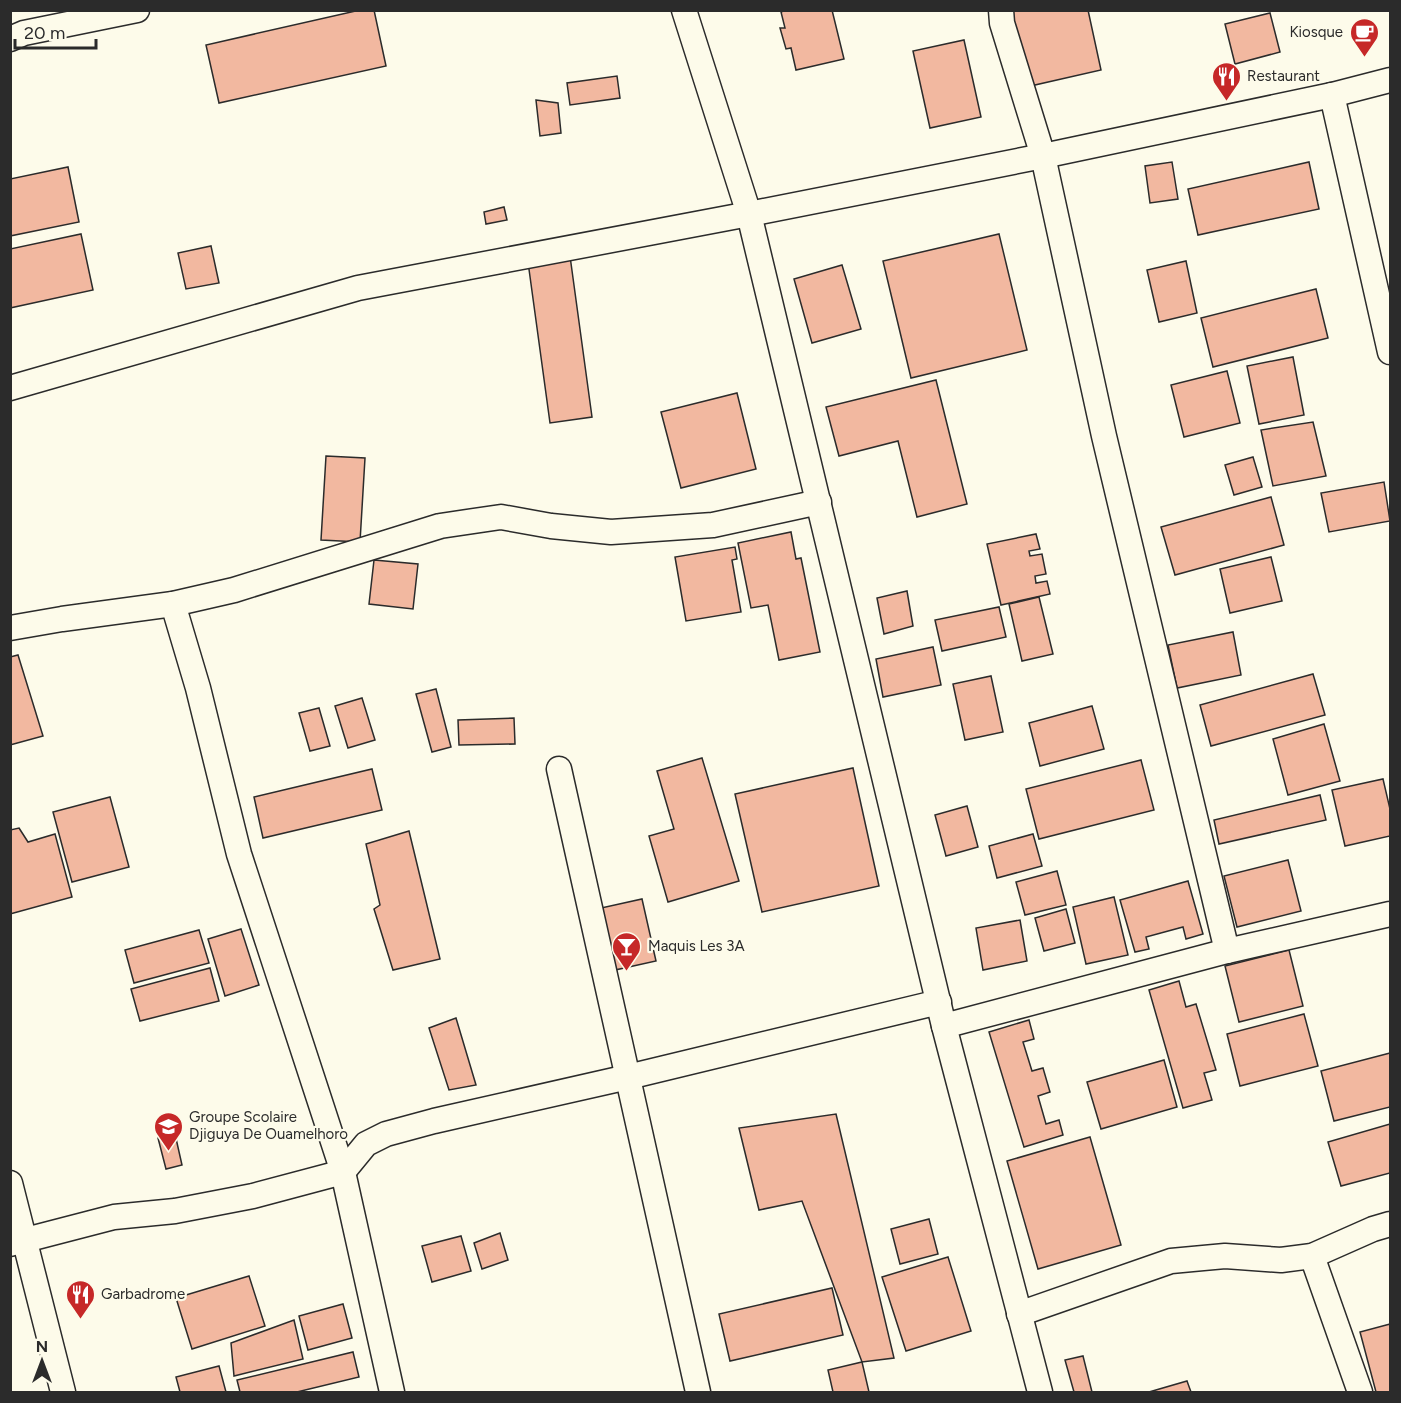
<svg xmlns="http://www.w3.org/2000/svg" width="1401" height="1403" viewBox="0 0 1401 1403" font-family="Figtree,sans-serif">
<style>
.building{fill:#f2b8a0;stroke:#2b2b2b;stroke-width:1.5}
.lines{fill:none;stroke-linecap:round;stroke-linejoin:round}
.street-casing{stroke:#2b2b2b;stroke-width:27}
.street{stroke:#fdfbea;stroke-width:24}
.labels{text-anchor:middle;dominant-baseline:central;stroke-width:4.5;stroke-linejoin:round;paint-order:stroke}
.poi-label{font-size:15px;fill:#2b2b2b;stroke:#fdfbea;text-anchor:start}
</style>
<rect width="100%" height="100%" fill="#fdfbea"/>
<!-- building -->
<g class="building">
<polygon points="360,10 374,10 386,66 219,103 206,45"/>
<polygon points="786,10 832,10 844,59 796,70 791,48 786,49 780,28 785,28 781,12"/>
<polygon points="1009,10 1088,10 1101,70 1026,87"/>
<polygon points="1270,13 1280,52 1235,64 1225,24"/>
<polygon points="964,40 981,117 930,128 913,51"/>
<polygon points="617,76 620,98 570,105 567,83"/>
<polygon points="536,100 558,103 561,133 540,136"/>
<polygon points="1172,162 1178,199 1150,203 1145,166"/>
<polygon points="1309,162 1319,209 1198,235 1188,189"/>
<polygon points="68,167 79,222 10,236 10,179"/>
<polygon points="504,207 507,220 486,224 484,212"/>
<polygon points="81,234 93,290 10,308 10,249"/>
<polygon points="999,234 1027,350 911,378 883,261"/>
<polygon points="211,246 219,283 186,289 178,253"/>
<polygon points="570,256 592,417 550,423 528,262"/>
<polygon points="1186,261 1197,313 1159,322 1147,270"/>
<polygon points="842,265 861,329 812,343 794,279"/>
<polygon points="1316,289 1328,338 1213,367 1201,318"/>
<polygon points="1293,357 1304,415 1259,424 1247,366"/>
<polygon points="1227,371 1240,423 1184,437 1171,385"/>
<polygon points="936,380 967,504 917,517 898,441 839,456 826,407"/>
<polygon points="737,393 756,469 681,488 661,412"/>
<polygon points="1313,422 1326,476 1273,486 1261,430"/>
<polygon points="326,456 365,458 360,542 321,540"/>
<polygon points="1253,457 1262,487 1234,495 1225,465"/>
<polygon points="1384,482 1390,521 1329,532 1321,493"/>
<polygon points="1271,497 1284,545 1175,575 1161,527"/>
<polygon points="791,532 796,559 801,558 820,652 779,660 768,605 751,608 738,543"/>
<polygon points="1036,534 1040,549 1029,551 1030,556 1042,554 1046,574 1035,576 1036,583 1047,581 1050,594 1001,605 987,544"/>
<polygon points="735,547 737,559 732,560 741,612 686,621 675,557"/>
<polygon points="1271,557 1282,601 1230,613 1220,569"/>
<polygon points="374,560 418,564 413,609 369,604"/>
<polygon points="907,591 913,626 884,634 877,598"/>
<polygon points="1039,597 1053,654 1022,661 1009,604"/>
<polygon points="999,607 1006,637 942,651 935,620"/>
<polygon points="1233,632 1241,675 1177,688 1168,645"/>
<polygon points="933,647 941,685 883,697 876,659"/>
<polygon points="18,655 43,736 10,745 10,657"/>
<polygon points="1313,674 1325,715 1211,746 1200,705"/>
<polygon points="991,676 1003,732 965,740 953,684"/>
<polygon points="436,689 451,747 432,752 416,694"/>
<polygon points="362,698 375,740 348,748 335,706"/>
<polygon points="1092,706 1104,749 1040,766 1029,723"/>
<polygon points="319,708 330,746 310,751 299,713"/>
<polygon points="514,718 515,744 459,745 458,720"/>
<polygon points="1324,724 1340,781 1288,795 1273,739"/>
<polygon points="702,758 739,881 668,902 649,836 674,829 657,771"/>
<polygon points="1141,760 1154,810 1039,839 1026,789"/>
<polygon points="853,768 879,886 762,912 735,794"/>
<polygon points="372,769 382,810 263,838 254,797"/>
<polygon points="1383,779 1390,809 1390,836 1345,846 1332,790"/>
<polygon points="1320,795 1326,820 1219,844 1214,820"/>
<polygon points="110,797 129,867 72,882 53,812"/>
<polygon points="967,806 978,847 946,856 935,815"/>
<polygon points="19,828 28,842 55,834 72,897 10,914 10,830"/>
<polygon points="409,831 440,959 393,970 374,909 380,905 366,844"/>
<polygon points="1033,834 1042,866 997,878 989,846"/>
<polygon points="1288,860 1301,911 1237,927 1224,876"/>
<polygon points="1057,871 1066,905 1025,915 1016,882"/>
<polygon points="1188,881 1203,934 1186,939 1183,927 1146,937 1149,949 1135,952 1120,900"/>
<polygon points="1114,897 1128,955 1086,964 1073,907"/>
<polygon points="642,899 656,961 615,970 601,908"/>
<polygon points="1066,909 1075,943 1044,951 1035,918"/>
<polygon points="1020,920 1027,961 983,970 976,928"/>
<polygon points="241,929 259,985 225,996 208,939"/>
<polygon points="199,930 209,963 134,983 125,950"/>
<polygon points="1289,950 1303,1006 1239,1022 1225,966"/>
<polygon points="210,968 219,1001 140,1021 131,989"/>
<polygon points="1179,981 1186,1007 1196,1004 1216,1070 1204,1073 1212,1100 1183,1108 1149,990"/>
<polygon points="1304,1014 1318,1066 1240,1086 1227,1034"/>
<polygon points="456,1018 476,1085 449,1090 429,1028"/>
<polygon points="1029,1020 1034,1039 1023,1042 1032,1071 1043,1068 1050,1092 1038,1096 1046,1124 1059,1120 1063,1135 1024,1147 989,1032"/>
<polygon points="1390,1053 1390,1107 1334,1121 1321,1071"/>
<polygon points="1164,1060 1177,1107 1101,1129 1087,1082"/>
<polygon points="836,1114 894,1358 862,1362 802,1201 759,1210 739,1128"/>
<polygon points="1390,1124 1390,1173 1341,1186 1328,1142"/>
<polygon points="175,1134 182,1165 166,1169 158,1138"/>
<polygon points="1090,1137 1121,1245 1038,1269 1007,1161"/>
<polygon points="929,1219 938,1254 900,1264 891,1229"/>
<polygon points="500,1233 508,1260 482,1269 474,1243"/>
<polygon points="461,1236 471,1271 432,1282 422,1246"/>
<polygon points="948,1257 971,1331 906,1351 882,1277"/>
<polygon points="249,1276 265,1326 192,1349 176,1298"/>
<polygon points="832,1288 843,1335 730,1361 719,1314"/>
<polygon points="343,1304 352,1338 308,1350 299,1316"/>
<polygon points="294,1320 303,1359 234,1376 231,1343"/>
<polygon points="1390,1324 1390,1392 1376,1392 1360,1332"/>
<polygon points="353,1352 359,1377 297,1392 240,1392 237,1380"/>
<polygon points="1083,1356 1092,1392 1074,1392 1065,1360"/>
<polygon points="862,1362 869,1392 833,1392 828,1370"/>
<polygon points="219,1366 226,1392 180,1392 176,1377"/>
<polygon points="1187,1381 1191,1392 1149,1392"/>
</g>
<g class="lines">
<defs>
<g id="street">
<polyline points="684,10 749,214 944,1026 1040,1392"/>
<polyline points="1001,10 1002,23 1043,156 1104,436 1227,951"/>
<polyline points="10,39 24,33 137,10"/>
<polyline points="1332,95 1390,352"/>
<polyline points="10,388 358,288 749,214 1043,156 1332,95 1390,80"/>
<polyline points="173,604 198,688 239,854 343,1172 392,1392"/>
<polyline points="10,628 62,619 173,604 234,590 440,526 501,517 551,526 611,532 713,525 819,502"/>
<polyline points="559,769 698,1392"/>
<polyline points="944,1026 1227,951 1390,914"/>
<polyline points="10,1183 63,1392"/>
<polyline points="10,1244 114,1217 175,1211 253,1196 343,1172 366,1144 386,1134 434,1121 628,1077 939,1002"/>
<polyline points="1312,1256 1360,1392"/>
<polyline points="1019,1314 1171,1261 1225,1256 1281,1260 1312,1256 1373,1229 1390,1224"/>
</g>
</defs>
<!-- street casing -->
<use href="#street" class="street-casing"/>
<!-- street -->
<use href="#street" class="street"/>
</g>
<!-- icons -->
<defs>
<symbol id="cafe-pin" viewBox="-11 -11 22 30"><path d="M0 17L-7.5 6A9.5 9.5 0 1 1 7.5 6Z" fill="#c62828" stroke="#fdfbea"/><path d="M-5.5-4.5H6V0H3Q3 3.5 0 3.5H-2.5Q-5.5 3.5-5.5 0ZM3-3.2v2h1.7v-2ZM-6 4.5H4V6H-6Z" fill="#fff"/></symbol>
<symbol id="restaurant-pin" viewBox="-11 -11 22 30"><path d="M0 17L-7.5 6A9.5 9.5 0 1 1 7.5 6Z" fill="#c62828" stroke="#fdfbea"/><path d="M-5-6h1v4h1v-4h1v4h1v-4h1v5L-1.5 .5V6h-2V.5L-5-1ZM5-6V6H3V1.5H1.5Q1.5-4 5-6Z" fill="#fff"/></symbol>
<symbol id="bar-pin" viewBox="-11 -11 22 30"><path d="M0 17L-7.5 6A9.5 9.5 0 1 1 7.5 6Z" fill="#c62828" stroke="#fdfbea"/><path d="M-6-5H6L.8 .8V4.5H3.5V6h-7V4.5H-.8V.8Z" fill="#fff"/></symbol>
<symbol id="school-pin" viewBox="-11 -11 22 30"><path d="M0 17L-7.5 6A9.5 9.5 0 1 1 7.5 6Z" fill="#c62828" stroke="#fdfbea"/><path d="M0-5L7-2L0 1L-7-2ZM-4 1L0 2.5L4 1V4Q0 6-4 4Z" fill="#fff"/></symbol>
</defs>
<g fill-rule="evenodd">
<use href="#cafe-pin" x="1348" y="16" width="33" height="45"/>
<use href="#restaurant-pin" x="1210" y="60" width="33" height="45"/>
<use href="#bar-pin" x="610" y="930" width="33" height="45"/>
<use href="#school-pin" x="152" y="1110" width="33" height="45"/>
<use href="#restaurant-pin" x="64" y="1278" width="33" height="45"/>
</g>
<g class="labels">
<!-- poi labels -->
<g class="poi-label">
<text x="1343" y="32" text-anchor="end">Kiosque</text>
<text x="1247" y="76">Restaurant</text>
<text x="648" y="946">Maquis Les 3A</text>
<text x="189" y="1117">Groupe Scolaire<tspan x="189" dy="17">Djiguya De Ouamelhoro</tspan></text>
<text x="101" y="1294">Garbadrome</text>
</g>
</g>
<!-- border -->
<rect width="1401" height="1403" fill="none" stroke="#2b2b2b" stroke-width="24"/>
<!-- north arrow -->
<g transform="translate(42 1361)" stroke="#fdfbea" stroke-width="4.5" paint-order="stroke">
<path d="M0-4.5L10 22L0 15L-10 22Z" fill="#2b2b2b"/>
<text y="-9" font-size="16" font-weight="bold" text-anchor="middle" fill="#2b2b2b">N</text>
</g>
<!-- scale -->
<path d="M15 39v9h81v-9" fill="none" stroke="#2b2b2b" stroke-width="3"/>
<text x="24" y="39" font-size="18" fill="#2b2b2b" stroke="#fdfbea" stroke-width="4.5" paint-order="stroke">20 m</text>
</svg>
